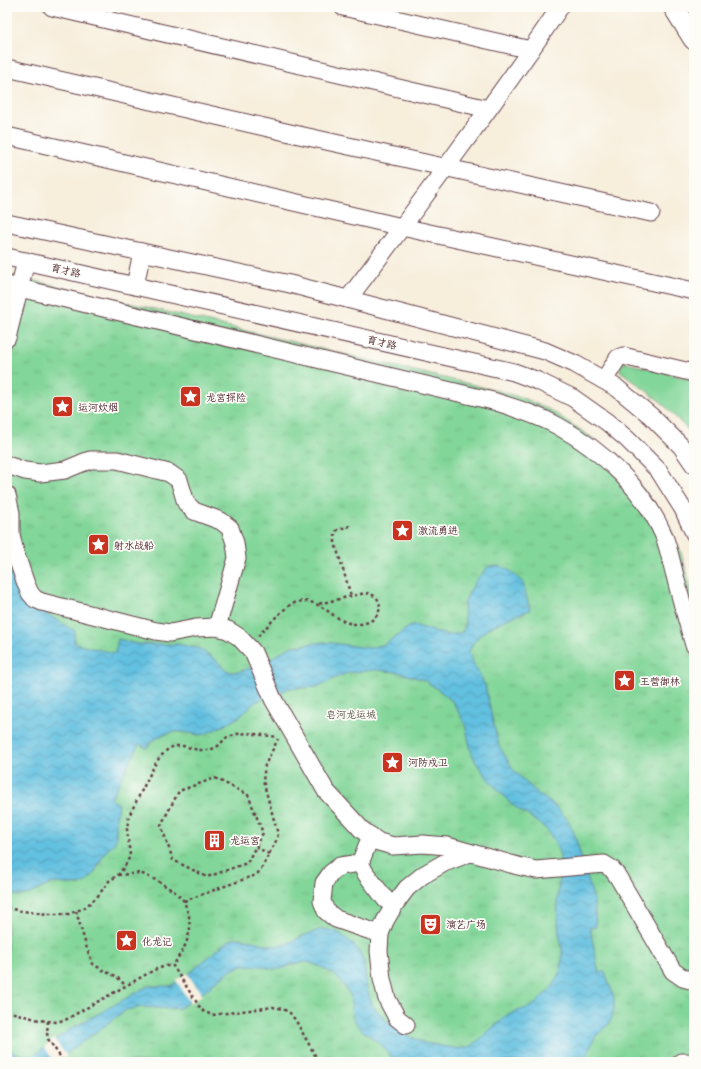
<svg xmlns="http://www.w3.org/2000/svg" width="701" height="1069" viewBox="0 0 701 1069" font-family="Mali,'LXGW WenKai TC',sans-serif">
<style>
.green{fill:#82d699;stroke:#667a62}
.park{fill:url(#park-tufts);stroke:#667a62}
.water{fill:url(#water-waves);stroke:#567086}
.pier{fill:#f7eedc}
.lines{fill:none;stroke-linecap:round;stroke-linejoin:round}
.minor-casing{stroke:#643e46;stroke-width:19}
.major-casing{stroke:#643e46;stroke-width:23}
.path{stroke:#643e46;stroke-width:2.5;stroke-dasharray:3 3;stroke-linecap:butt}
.minor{stroke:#fff;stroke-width:17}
.major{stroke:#fff;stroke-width:21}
.labels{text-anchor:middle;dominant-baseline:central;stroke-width:3.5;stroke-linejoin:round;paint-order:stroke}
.street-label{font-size:10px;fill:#4a1f2b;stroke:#fdfcf7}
.poi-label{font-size:10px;fill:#4a1f2b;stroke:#fdfcf7;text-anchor:start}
.park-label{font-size:10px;fill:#5b564c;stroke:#fdfcf7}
</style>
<defs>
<pattern id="park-tufts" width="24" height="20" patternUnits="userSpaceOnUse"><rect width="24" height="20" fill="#82d699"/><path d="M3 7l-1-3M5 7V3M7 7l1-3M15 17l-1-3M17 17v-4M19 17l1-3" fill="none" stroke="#72b784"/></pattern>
<pattern id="water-waves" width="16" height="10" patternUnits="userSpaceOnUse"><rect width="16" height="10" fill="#62c0e0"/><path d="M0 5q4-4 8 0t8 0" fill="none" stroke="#539bb6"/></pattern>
</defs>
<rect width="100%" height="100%" fill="#fdfcf7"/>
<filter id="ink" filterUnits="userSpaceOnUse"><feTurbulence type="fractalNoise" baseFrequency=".025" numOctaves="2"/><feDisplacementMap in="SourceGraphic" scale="8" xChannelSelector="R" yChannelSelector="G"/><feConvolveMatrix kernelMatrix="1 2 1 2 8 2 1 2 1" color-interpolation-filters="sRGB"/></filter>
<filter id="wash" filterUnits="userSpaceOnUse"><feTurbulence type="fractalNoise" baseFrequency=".012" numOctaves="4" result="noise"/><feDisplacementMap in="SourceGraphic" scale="16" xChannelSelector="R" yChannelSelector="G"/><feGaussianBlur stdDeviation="0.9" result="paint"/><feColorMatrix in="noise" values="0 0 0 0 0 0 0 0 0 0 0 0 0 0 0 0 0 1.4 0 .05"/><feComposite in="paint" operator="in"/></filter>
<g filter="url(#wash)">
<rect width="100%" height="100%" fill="#f7eedc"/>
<!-- green -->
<polygon class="green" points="623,362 694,380 694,436 661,402 619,370"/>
<!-- park -->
<polygon class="park" points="7,274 503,392 528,400 552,411 594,439 612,454 626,468 659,510 670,528 680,550 694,596 694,1062 7,1062"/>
<!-- water -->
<polygon class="water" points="489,566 501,566 509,570 517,577 523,583 530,610 505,620 489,628 481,634 473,643 469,652 471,659 485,685 493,722 499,746 513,769 523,780 540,795 555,806 568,820 574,833 594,900 596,927 590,928 599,973 605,971 614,998 614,1008 612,1018 608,1025 595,1037 588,1053 582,1062 396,1062 377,1041 363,1031 357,1025 352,1015 350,995 339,979 330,972 317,965 307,962 296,963 281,969 272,969 261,966 242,965 230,971 215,982 208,989 180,1008 170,1009 142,1007 126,1010 55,1062 7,1062 7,1050 27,1056 34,1055 69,1030 148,986 171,986 191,972 226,942 234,938 241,938 273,946 286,944 305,935 322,929 336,931 343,936 353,944 360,953 364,963 367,989 373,1006 386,1020 406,1035 425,1043 459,1049 472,1046 508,1014 533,1006 553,986 561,969 562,959 562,947 559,934 557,903 560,870 560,856 556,844 547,830 538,822 519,810 508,801 488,779 475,761 470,747 465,724 453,702 440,691 424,680 397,672 375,670 347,673 316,687 302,688 290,688 255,702 241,716 225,725 205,734 199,735 183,732 173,732 161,736 152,741 147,748 139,744 111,799 119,804 116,818 116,839 114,844 105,852 94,874 87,881 80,885 53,883 30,894 19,896 7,893 7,865 12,857 7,853 7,569 21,592 40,610 75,631 74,642 83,646 115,653 118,639 137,644 178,644 200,649 217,661 224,669 231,672 238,672 264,663 283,651 293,646 324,642 368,648 385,644 407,628 414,625 447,635 455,634 462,632 465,627 464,604 467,596 477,579"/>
<!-- pier -->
<g class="pier">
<polygon points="187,973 202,995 190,1003 176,980"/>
<polygon points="54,1039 67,1056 58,1062 55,1062 44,1047"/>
</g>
</g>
<g filter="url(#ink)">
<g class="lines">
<defs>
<g id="minor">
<polyline points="52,7 488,109"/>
<polyline points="343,7 531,50"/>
<polyline points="7,68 290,133 651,213"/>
<polyline points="7,136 402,227 694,291"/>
<polyline points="7,223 290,284 545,351 575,364 617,388 651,416 681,446 694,465"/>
<polyline points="7,257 514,372 538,381 573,398 607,422 627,439 659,471 683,509 694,533"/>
<path d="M7 285 493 401C515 408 538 415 558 426 603 451 644 489 664 536 668 547 671 560 674 572 680 596 687 621 694 645"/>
<polyline points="135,286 142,252"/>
<path d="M348 299C386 249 423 199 460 148 494 102 528 55 560 7"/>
<polyline points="7,338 26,261"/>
<polyline points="604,380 618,358 623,356 694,373"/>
<polyline points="7,465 25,471 40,473 65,470 82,463 90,460 117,460 169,473 179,480 186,503 194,511 221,521 230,528 235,543 237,558 217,627"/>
<polyline points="7,495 11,513 11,534 15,552 26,584 30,593 35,599 42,602 156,631 170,633 196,628 217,627 228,630 239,637 253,652 273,699 326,791 362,830 379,842 393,846 423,844 447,846 518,866 536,870 604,864 612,869 618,877 673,971 683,978 694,981"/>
<polyline points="371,836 360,863 340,866 331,873 324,883 322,901 326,911 336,919 356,926 380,934"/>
<polyline points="360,863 366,874 386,900 395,904"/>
<polyline points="406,1025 397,1018 387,999 382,979 379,951 380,934 385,921 395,904 407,888 423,875 444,863 470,853"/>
<polyline points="681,1062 688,1062"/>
</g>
<polyline id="major" points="674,7 694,39"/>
</defs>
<!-- minor casing -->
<use href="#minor" class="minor-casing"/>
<!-- major casing -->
<use href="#major" class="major-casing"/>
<!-- path -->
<g class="path">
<polyline points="350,526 340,529 336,531 335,535 335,543 351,596"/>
<path d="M258 636C266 628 286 604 297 602 322 596 335 626 359 624 383 623 388 595 365 593L318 604"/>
<polygon points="215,778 248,795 263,833 247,863 207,877 173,860 161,825 179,791"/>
<polyline points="256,847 269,854"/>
<polyline points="118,875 140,873 156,880 175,892 184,901 189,916 190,930 186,944 173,966"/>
<polyline points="184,901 253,876 258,873 261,869 277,839 278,834 263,781 265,765 278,739"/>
<polyline points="7,908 22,911 47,914 69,914 84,908 97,897 109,881 118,875 125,866 130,856 127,829 129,816 154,766 160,757 167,750 174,746 183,746 198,750 210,750 218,746 226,738 237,734 247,733 278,737"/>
<polyline points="76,911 87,949 93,964 106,972 116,976 126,986"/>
<polyline points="7,1011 39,1020 55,1022 65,1020 154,970 166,966 173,966 199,1006 203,1011 212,1015 273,1007 283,1009 290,1013 296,1021 316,1057 325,1062"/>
<polyline points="48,1021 47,1033 48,1039 64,1062"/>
</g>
<!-- minor -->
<use href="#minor" class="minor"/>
<!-- major -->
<use href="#major" class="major"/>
</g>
</g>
<!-- icons -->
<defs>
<symbol id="sight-square" viewBox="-11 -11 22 22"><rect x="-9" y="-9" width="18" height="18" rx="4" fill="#c8321e" stroke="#fdfcf7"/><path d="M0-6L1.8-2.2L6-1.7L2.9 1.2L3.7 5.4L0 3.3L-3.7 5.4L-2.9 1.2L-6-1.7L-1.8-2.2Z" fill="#fff"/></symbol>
<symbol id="building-square" viewBox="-11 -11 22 22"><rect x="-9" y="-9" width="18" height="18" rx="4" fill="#c8321e" stroke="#fdfcf7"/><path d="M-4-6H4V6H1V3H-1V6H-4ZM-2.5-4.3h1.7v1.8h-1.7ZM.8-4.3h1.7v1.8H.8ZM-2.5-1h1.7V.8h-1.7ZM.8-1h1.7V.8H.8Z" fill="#fff"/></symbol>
<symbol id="theatre-square" viewBox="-11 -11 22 22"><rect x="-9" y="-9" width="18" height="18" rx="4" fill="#c8321e" stroke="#fdfcf7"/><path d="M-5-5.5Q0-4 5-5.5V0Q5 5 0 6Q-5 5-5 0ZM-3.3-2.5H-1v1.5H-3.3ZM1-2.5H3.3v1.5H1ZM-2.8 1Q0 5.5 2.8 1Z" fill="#fff"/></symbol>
</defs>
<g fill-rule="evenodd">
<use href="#sight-square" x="178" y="384" width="25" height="25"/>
<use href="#sight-square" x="50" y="394" width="25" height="25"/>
<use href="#sight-square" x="390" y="518" width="25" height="25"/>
<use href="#sight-square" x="86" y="532" width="25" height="25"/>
<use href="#sight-square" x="612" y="668" width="25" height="25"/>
<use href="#sight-square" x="380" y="750" width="25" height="25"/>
<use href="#building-square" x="202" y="828" width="25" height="25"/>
<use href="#theatre-square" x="418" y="912" width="25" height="25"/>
<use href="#sight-square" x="114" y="928" width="25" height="25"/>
</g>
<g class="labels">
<!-- street labels -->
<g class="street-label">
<text transform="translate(66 270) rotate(13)">育才路</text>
<text transform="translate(382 342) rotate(13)">育才路</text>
</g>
<!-- poi labels -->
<g class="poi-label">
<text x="206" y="397">龙宫探险</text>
<text x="78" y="407">运河炊烟</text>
<text x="418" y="530">激流勇进</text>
<text x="114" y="545">射水战船</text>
<text x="640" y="681">王营御林</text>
<text x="408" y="762">河防戍卫</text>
<text x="230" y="840">龙运宫</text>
<text x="446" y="924">演艺广场</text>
<text x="142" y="941">化龙记</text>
</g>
<!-- park labels -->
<g class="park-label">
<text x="351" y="714">皂河龙运城</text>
</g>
</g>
<!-- margin -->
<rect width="701" height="1069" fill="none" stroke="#fdfcf7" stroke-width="24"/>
</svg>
